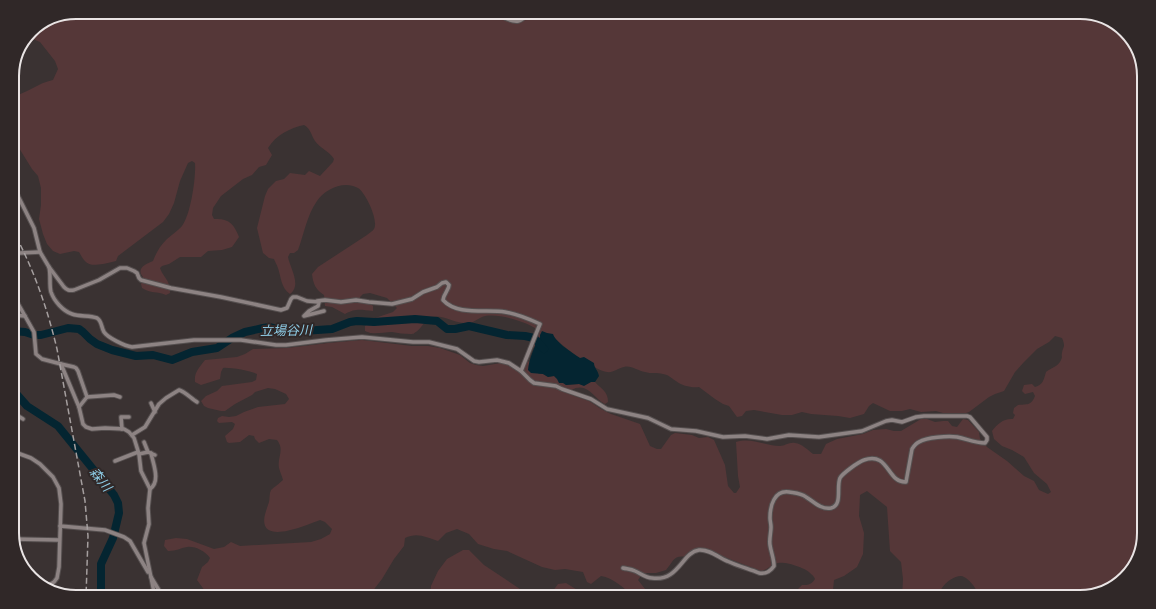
<svg xmlns="http://www.w3.org/2000/svg" width="1156" height="609" viewBox="0 0 1156 609" font-family="Montserrat,'Noto Sans JP',sans-serif">
<style>
.green{fill:#553738}
.water{fill:#042531}
.lines{fill:none;stroke-linecap:round;stroke-linejoin:round}
.river{stroke:#042531;stroke-width:8}
.minor-casing{stroke:#554f4f;stroke-width:5.5}
.minor{stroke:#8d8383;stroke-width:3.5}
.rail{stroke:#a59f9f;stroke-width:1.5;stroke-dasharray:6 3;stroke-linecap:butt}
.labels{text-anchor:middle;dominant-baseline:central;stroke-width:4;stroke-linejoin:round;paint-order:stroke}
.water-label{font-size:13px;font-style:italic;fill:#8ecce6;stroke:#302828}
.rim{fill:none;stroke:#e9e4e4;stroke-width:2}
</style>
<rect width="100%" height="100%" fill="#3a3232"/>
<!-- green -->
<g class="green">
<path d="M76 12H1080L1108 19 1133 41 1144 72V533L1137 561 1115 586 1080 597H980C977 590 969 577 961 576 954 576 946 582 942 588 940 590 940 594 939 597H902L903 579 901 562 890 551 887 507 867 491 860 495 859 516 864 533 863 554 857 567 844 576 834 580 833 590 835 597H793L795 592 802 585C808 585 811 585 815 579 814 577 813 575 811 574 807 568 785 561 778 563 771 564 768 570 761 571L727 558 716 553 700 548 692 551 686 557C673 555 674 561 666 570L656 573H643L638 580 649 594 655 597H633C625 588 613 578 601 576L591 584 587 582 583 572 565 569 555 570 542 567 507 551 494 549 478 544 469 534 457 529 446 533 438 541C426 537 417 532 405 538L404 546 394 559 382 579 368 597H207L205 591 197 580 202 567 208 562 210 558C205 551 195 546 187 547 180 548 177 551 168 551L164 546 165 540 176 538 187 539 214 549 224 547 231 542 240 546 311 542 321 539 330 534 332 529 325 522 320 520C304 526 254 548 266 511 267 508 268 505 269 502 270 498 269 494 271 490 274 487 279 484 283 480 282 476 280 472 279 468 277 457 285 450 277 440L269 439 259 443 255 439 254 436 249 435 240 442 229 443 227 442 225 436 233 429 235 424 232 422 219 423 217 421 218 418 222 416 229 417 236 416 244 412 258 407 285 404 289 399 286 394 275 389 268 388 255 392 252 395 235 404 225 411H221L208 408 204 406 201 401 206 396 217 391 222 386 252 382 256 380 257 374C252 371 228 367 223 368L221 372 220 379 201 385 195 382C194 372 199 368 205 360L237 357 245 354 253 349 287 348 328 343 362 340 412 346H428L440 348 460 355 470 363 476 365 483 366 501 363 509 365 522 373 524 369 523 364V361H528L530 363 529 365 539 374H543L548 377 554 376 566 385 579 384 584 385 591 382H595C601 389 608 391 608 402L605 404C593 398 588 381 571 390L572 395 589 401 601 409 611 414 640 424 650 446 657 449H661L671 435 675 433 692 435 699 438 708 437 714 440 725 465 728 486 734 493H736L740 487 738 476 736 442C752 437 764 446 780 446 785 446 789 442 795 443 802 444 808 450 813 454H821L826 444 837 439 863 434 873 430 886 429 894 431H901L921 419H927L935 422 943 421H948L952 426 957 427 963 419 968 420 979 432 980 439 987 447 1007 461 1024 476 1034 481 1039 490 1048 494 1051 492 1047 484 1034 473 1024 457 1012 450 1002 446 994 439 992 431C997 424 1004 418 1013 419L1015 415 1013 413 1014 408 1018 405C1027 404 1031 406 1035 396L1033 392 1025 394 1022 391 1024 385 1032 384 1035 387C1043 385 1044 379 1046 372 1051 368 1059 366 1061 360 1063 356 1061 357 1062 353 1063 346 1066 347 1062 338L1055 336 1049 342 1037 349 1024 362 1015 372 1004 391 995 394 989 397 969 412 966 413H943L936 411 921 412 910 409 902 411H890L873 403 869 406 864 414 850 418 838 416 811 414 802 412 792 415H782L754 410 746 411 742 416 737 417 729 406 723 404 715 399 699 387C692 388 682 386 676 381 671 378 669 375 663 374 657 372 651 374 645 372 638 371 631 365 624 367 618 368 613 373 607 372 596 371 556 343 552 334 539 333 540 341 533 348L530 345 535 334V328C524 321 495 312 482 317 476 320 472 324 465 323 454 323 442 314 432 317 425 319 422 328 416 332 414 333 414 334 411 334 404 334 398 333 392 332 385 332 377 334 371 333 370 333 365 331 365 331V326L372 319 393 312 397 308 387 298 370 293 363 294 360 297 361 302 372 305 373 306V311C361 310 356 308 345 314L332 307 325 306 324 295C316 290 313 284 312 274L318 267 367 235C369 233 373 231 374 229 379 220 365 192 358 188 344 180 325 189 317 201 307 215 304 234 298 250L294 253H290L288 257C290 268 302 285 290 294 281 288 281 277 278 268 277 265 275 262 274 259L269 258 263 253 257 228 265 196 268 189 276 181 284 179 290 173 305 175 309 171 320 176 333 162 334 159C329 151 320 148 315 141 311 135 311 129 304 125 290 128 276 135 268 148L272 155 266 165 259 167 252 175 243 179 221 196 213 208 212 215 214 219C229 218 234 224 239 237L232 247 222 250 208 251 201 257H180L169 264 162 266 160 268C164 279 170 279 170 293L166 295C157 291 151 294 142 288L141 284 143 277C136 269 145 264 153 261 156 253 160 246 166 240 171 235 178 231 182 226 191 214 196 177 195 163L192 161 188 163 180 181 174 203 169 214 163 222 118 256 116 261C112 262 108 263 103 264 89 266 86 265 79 252L74 251 60 254 53 251 47 244 43 234 39 219 41 205V188L38 176 32 169 19 148 15 147 12 143V120L18 113 16 108 12 106V97C27 93 38 83 53 80L58 69 55 61 40 42 28 37 31 31Z"/>
<polygon points="463,550 469,550 484,565 523,591 541,597 430,597 431,586 438,571 447,559"/>
<polygon points="566,583 579,591 585,597 551,597 553,591 558,584"/>
<path d="M767 590 776 592 779 597H755C757 591 762 591 767 590Z"/>
</g>
<!-- water -->
<path class="water" d="M542 331 547 333 553 334C556 343 573 353 580 358L584 357 594 363C594 368 598 370 599 376L595 382H591L584 386 579 384 566 385 563 383H559L557 379 554 376 548 377 543 374 531 373 528 370C529 360 534 346 540 337V335Z"/>
<g class="lines">
<!-- river -->
<g class="river">
<polyline points="12,331 25,332 34,335 41,335 68,328 79,329 83,332 90,339 97,344 112,350 136,356 153,355 172,360 192,352 217,348 232,338 245,332 263,328 270,327 284,331 303,331 332,329 350,322 357,321 374,322 415,319 437,321 447,329 455,329 469,326 507,335 525,336 534,338 544,349"/>
<polyline points="12,389 27,406 58,426 114,495 118,503 119,513 113,538 101,564 101,597"/>
</g>
<defs>
<g id="minor">
<path d="M503 12 505 18C516 23 522 23 528 12"/>
<path d="M12 161 15 187 18 196 34 228 40 252 49 267 64 287C67 290 69 291 74 290L99 280 120 268H127L134 271 137 273 139 278 141 280 171 288 221 297 281 310 287 308 291 299 293 297H297L307 301 319 302 318 306 309 311 304 316 324 311"/>
<polyline points="12,249 20,253 40,252"/>
<path d="M49 267C51 275 49 285 51 292 54 301 63 311 72 314 80 317 89 315 97 318 102 321 101 327 104 332 108 338 125 346 132 347L194 340H241L276 345H286L326 340 362 337 413 342H429L457 349 474 361 479 362 497 360 509 363 521 371 530 380 534 383 556 386 562 389 591 399 607 409 648 418 671 429 696 431 723 437 745 436 767 439 789 435 819 437 862 431 886 421 892 420 902 422 916 417 924 416H967L970 417 987 437V440L985 443C975 443 967 439 957 437 948 436 927 437 919 442 916 443 914 446 912 449L906 482C887 483 889 451 864 460 858 462 842 474 840 478 836 487 843 505 831 508 821 510 813 501 806 497 801 493 795 493 789 492 774 490 770 506 770 518 770 521 771 524 771 527 771 533 769 539 770 545 771 552 774 559 774 566 770 572 766 574 759 573 749 569 738 566 727 561 719 558 710 549 699 550 682 552 679 582 652 578 646 578 640 573 635 571 631 569 627 569 623 568"/>
<polyline points="12,293 34,332 36,354 42,359 61,364 79,407 83,424 86,427 92,429 105,428 124,429 129,432 134,438 139,454 141,471 150,489 148,508 149,524 144,543 155,597"/>
<path d="M317 301 325 300 341 302 356 300 369 302 392 304 412 299 423 292 437 287 442 283 446 282 449 285C449 290 444 293 443 300 457 316 487 309 505 312 518 314 529 319 540 324L521 371"/>
<polyline points="12,315 25,316"/>
<polyline points="61,364 74,367 76,368 78,371 87,397 79,407"/>
<polyline points="87,397 114,395 120,397"/>
<polyline points="151,403 155,412"/>
<polyline points="12,414 15,414 23,419"/>
<polyline points="122,429 121,417 129,417"/>
<path d="M132 435 145 427 159 404 166 398 179 390C184 391 192 399 197 402"/>
<polyline points="144,442 148,452"/>
<polyline points="12,451 31,458 40,464 53,477 59,488 61,504 59,567 57,578 54,582 44,588"/>
<polyline points="139,454 148,452 155,455"/>
<polyline points="115,461 138,452"/>
<path d="M150 489C161 481 153 464 151 453"/>
<polyline points="60,526 105,530 124,537 130,541 148,572"/>
<polyline points="13,539 59,540"/>
<polyline points="151,577 163,597"/>
</g>
</defs>
<!-- minor casing -->
<use href="#minor" class="minor-casing"/>
<!-- minor -->
<use href="#minor" class="minor"/>
<!-- rail -->
<path class="rail" d="M12 229C33 267 47 307 57 349L85 501 88 536 86 597"/>
</g>
<g class="labels">
<!-- water labels -->
<g class="water-label">
<text transform="translate(286 330) rotate(-1)">立場谷川</text>
<text transform="translate(101 479) rotate(51)">森川</text>
</g>
</g>
<!-- crop -->
<path d="M0 0H1156V609H0ZM76 19H1080A57 57 0 0 1 1137 76V533A57 57 0 0 1 1080 590H76A57 57 0 0 1 19 533V76A57 57 0 0 1 76 19Z" fill="#302828" fill-rule="evenodd"/>
<path class="rim" d="M76 19H1080A57 57 0 0 1 1137 76V533A57 57 0 0 1 1080 590H76A57 57 0 0 1 19 533V76A57 57 0 0 1 76 19Z"/>
</svg>
